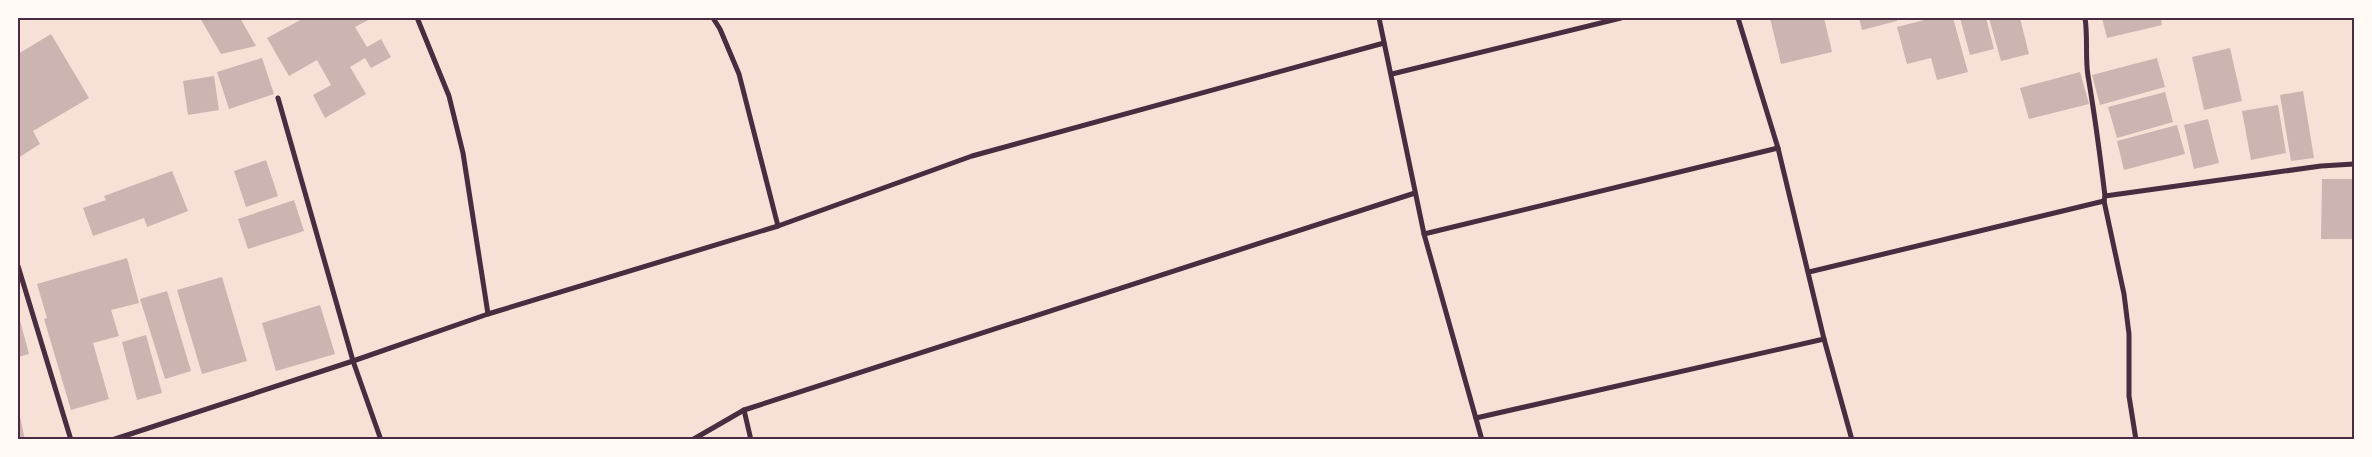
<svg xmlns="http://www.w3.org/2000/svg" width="2372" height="457" viewBox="0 0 2372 457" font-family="Mulish,sans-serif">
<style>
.building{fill:#ccb4b1}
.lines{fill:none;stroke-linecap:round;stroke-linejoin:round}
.minor{stroke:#4a2c40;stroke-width:5}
.neatline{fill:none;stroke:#4a2c40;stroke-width:2}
</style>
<rect width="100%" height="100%" fill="#f7e1d7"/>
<!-- building -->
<g class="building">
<polygon points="200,18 240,18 256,46 221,54"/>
<polygon points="304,18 372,18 355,27 367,47 381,39 391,57 371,68 365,58 350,67 366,94 325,118 313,95 331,85 317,60 289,76 267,38"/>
<polygon points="1770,18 1824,18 1832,52 1781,64"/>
<polygon points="1859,18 1896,18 1897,21 1862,30"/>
<polygon points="1932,18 1953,18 1968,72 1937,80 1931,58 1907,64 1897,27"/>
<polygon points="1960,18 1986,18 1994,49 1970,55"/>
<polygon points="1989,18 2020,18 2029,54 2001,61"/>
<polygon points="2102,18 2161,18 2162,25 2107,38"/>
<polygon points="51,34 89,98 33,131 40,144 18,158 18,54"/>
<polygon points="2230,48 2242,101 2204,110 2192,57"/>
<polygon points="262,58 274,94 229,109 217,72"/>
<polygon points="2157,58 2165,87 2100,105 2092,75"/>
<polygon points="2080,72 2089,104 2029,119 2020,88"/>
<polygon points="214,76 219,110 188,115 183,81"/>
<polygon points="2303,91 2314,158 2291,161 2280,95"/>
<polygon points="2165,92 2173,122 2117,138 2108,107"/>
<polygon points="2278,105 2286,153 2251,160 2242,111"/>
<polygon points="2208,119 2219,163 2194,169 2184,125"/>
<polygon points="2177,125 2185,154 2124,170 2117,141"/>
<polygon points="266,160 278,196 246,207 234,171"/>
<polygon points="172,171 188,211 147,227 144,218 93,236 83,208 106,200 104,196"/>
<polygon points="2322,179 2354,179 2354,239 2321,239"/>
<polygon points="294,200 304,231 248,249 238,219"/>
<polygon points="127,258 139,303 111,310 119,336 93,343 109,399 71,410 44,319 47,318 37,284"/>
<polygon points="222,277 247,361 202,374 177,290"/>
<polygon points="167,291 191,371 165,379 140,299"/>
<polygon points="320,305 335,354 276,371 262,323"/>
<polygon points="18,313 29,354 18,357"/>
<polygon points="146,335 162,393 137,400 122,342"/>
<polygon points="18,407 25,440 18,440"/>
</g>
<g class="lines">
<!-- minor -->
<g class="minor">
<polyline points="713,18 720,29 739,74 778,226"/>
<polyline points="1379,18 1424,234 1482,440"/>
<polyline points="1738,18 1778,148 1824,339 1852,440"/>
<path d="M2085 18C2088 37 2085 57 2088 76 2095 116 2100 155 2105 196"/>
<polyline points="418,20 449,96 463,153 488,314"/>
<polyline points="1392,74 1621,18"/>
<polyline points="278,98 353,361 381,440"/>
<polyline points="2104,201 2105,196 2321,166 2354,164"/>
<polyline points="2104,201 2124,294 2129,334 2129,396 2136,440"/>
<polyline points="1424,234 1778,148"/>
<polyline points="18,266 71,440"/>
<polyline points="1809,272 2104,201"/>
<polyline points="744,410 751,440"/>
<polyline points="1476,418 1824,339"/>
<polyline points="112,440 353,361 488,314 778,226 972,156 1384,43"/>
<polyline points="692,440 744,410 1415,193"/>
</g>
</g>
<!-- border -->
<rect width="2372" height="457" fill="none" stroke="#fffaf5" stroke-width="38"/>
<rect x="19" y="19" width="2334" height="419" class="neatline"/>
</svg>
